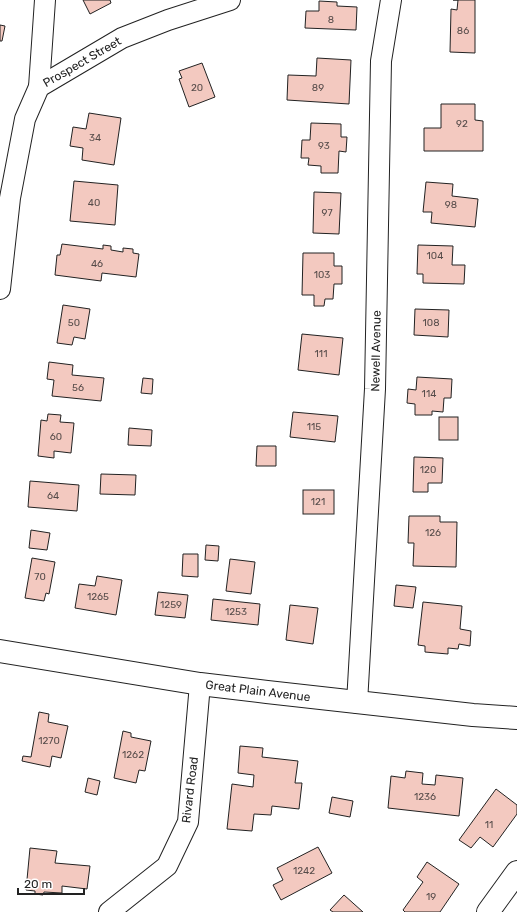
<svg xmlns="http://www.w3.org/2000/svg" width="517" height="912" viewBox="0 0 517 912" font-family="Rubik,sans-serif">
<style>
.building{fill:#f3c9c0;stroke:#222}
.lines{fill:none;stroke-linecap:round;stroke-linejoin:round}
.street-casing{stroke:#222;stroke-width:22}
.secondary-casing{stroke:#222;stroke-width:24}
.primary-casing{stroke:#222;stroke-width:24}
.street{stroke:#fff;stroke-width:20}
.secondary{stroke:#fff;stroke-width:22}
.primary{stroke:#fff;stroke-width:22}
.labels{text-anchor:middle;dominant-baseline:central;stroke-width:3;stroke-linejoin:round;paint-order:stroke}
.number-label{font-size:10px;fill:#564c4a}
.street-label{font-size:12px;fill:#222;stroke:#fff}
</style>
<rect width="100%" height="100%" fill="#fff"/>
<!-- building -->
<g class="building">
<polygon points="83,0 110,0 111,3 90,14"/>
<polygon points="453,0 475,0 475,53 450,52 451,9 457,10 458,0"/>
<polygon points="319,1 337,2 337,6 357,7 356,30 305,28 306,11 319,11"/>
<polygon points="0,25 5,26 2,41 0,41"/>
<polygon points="317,58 351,60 349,104 287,100 288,75 316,76"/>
<polygon points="202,63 215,97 189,107 179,79 182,78 179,71"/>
<polygon points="441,104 475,104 475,120 483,121 483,151 424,151 424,128 441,128"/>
<polygon points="89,113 121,118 114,165 82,160 83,148 70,146 73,127 86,129"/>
<polygon points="311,123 341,124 341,137 347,137 346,152 339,151 338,173 321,173 321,166 308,165 309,158 301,158 302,140 310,140"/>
<polygon points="74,181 118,185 115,225 70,221"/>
<polygon points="426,182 453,184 452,196 478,199 475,227 431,223 432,212 423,212"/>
<polygon points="314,192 341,193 339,234 313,233"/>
<polygon points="62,244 103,249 103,245 111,246 111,250 123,252 123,248 133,249 133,253 139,254 136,277 102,273 101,281 55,275 57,255 60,255"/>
<polygon points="418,245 453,246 452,265 465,265 464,284 423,283 423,274 417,274"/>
<polygon points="303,253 334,253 334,266 342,266 342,284 334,284 333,299 325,299 324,306 314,306 314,295 302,295"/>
<polygon points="63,305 90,309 85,339 74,337 72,345 57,343"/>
<polygon points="415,309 449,310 448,337 414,335"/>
<polygon points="302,334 343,338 339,375 298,370"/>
<polygon points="49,362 73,365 72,375 104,378 101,401 52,396 54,380 47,379"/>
<polygon points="417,377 452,379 451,398 444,398 443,412 432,411 432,415 415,415 415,404 407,403 408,389 416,390"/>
<polygon points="143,378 153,379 152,394 141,393"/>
<polygon points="293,412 338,416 335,442 290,437"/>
<polygon points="48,414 61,415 60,422 74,423 71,453 54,451 54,458 38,456 41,420 47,421"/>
<rect x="439" y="417" width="19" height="23"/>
<polygon points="129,428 152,430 151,446 128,445"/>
<polygon points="257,446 276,446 276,466 256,466"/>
<polygon points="414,457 443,458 442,483 428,483 428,492 413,492"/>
<polygon points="101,474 136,475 135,495 100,494"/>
<polygon points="30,481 79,485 77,511 28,507"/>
<rect x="303" y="490" width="31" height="24"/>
<polygon points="409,516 440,516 440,522 457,522 456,567 413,566 414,543 408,543"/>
<polygon points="31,530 50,533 47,550 29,548"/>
<polygon points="206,545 219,546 218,561 205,560"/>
<polygon points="183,554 198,554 198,577 182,576"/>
<polygon points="32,558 55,562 49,594 46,593 44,601 25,598"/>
<polygon points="230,559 255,562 251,594 226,591"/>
<polygon points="97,576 122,580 116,615 75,608 79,584 95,586"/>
<polygon points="396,585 416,587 413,608 394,606"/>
<polygon points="158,592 188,595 185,618 155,615"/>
<polygon points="213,599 260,604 258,625 211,620"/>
<polygon points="423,602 462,606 460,629 471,631 470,646 459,644 458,649 448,648 448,654 425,652 425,646 418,645"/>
<polygon points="290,605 318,608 313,644 286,640"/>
<polygon points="39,712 49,714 48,722 68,726 61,758 52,756 50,767 22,761 23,756 31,757"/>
<polygon points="123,731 131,733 131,737 151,741 145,771 139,770 136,783 114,778"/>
<polygon points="240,746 263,748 262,757 298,761 295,783 302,783 299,809 272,806 271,815 254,814 252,831 227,829 232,784 253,787 254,775 238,773"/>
<polygon points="406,771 423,773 422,784 435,785 436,775 463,778 459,816 388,808 391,776 405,778"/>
<polygon points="88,778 100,781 97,795 85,792"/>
<polygon points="496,789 517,805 517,814 493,847 480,837 471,848 459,840"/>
<polygon points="332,797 353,801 350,817 329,813"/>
<polygon points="318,847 332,873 281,900 273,885 283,880 277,868"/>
<polygon points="30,848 57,851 55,863 90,866 87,889 62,886 62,893 44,892 43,895 35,894 35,891 26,890"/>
<polygon points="427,862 459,884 440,912 405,912 403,910 423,882 417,877"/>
<polygon points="344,895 363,912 333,912 330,910"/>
</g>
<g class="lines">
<defs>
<g id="street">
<polyline points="39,87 45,0"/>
<polyline points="0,289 10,198 25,119 39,87 122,38 168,20 230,0"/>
<polyline points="357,703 375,389 381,61 391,0"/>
<polyline points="109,912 167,866 188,822 200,684"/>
</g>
<polyline id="secondary" points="488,912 517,872"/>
<polyline id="primary" points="0,651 200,684 267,692 473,715 517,718"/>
</defs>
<!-- street casing -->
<use href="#street" class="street-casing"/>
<!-- secondary casing -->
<use href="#secondary" class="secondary-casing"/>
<!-- primary casing -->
<use href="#primary" class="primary-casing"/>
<!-- street -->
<use href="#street" class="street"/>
<!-- secondary -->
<use href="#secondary" class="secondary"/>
<!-- primary -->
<use href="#primary" class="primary"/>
</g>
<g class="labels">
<!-- number labels -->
<g class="number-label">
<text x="331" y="20">8</text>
<text x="463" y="31">86</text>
<text x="197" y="88">20</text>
<text x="318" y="88">89</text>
<text x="462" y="124">92</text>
<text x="95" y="138">34</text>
<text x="324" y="146">93</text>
<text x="94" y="203">40</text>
<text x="451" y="205">98</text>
<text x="327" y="213">97</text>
<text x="435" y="256">104</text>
<text x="97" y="264">46</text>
<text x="322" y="275">103</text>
<text x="74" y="323">50</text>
<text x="431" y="323">108</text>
<text x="321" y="354">111</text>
<text x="78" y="388">56</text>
<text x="429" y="394">114</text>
<text x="314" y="427">115</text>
<text x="56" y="437">60</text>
<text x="428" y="470">120</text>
<text x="53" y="496">64</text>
<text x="318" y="502">121</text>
<text x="433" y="533">126</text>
<text x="40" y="577">70</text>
<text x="98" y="597">1265</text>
<text x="171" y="605">1259</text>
<text x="236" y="612">1253</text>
<text x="49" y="741">1270</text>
<text x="133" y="755">1262</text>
<text x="425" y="797">1236</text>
<text x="489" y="825">11</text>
<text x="304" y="871">1242</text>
<text x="431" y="897">19</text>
</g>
<!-- street labels -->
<g class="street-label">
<text transform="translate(82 62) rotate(-30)">Prospect Street</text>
<text transform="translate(376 351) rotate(-89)">Newell Avenue</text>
<text transform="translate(258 691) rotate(7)">Great Plain Avenue</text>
<text transform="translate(190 790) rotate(-83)">Rivard Road</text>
</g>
</g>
<!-- scale -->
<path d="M18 888v6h66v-6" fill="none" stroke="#222222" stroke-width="2"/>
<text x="24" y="888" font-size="12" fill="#222222" stroke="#ffffff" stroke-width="3" paint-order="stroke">20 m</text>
</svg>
